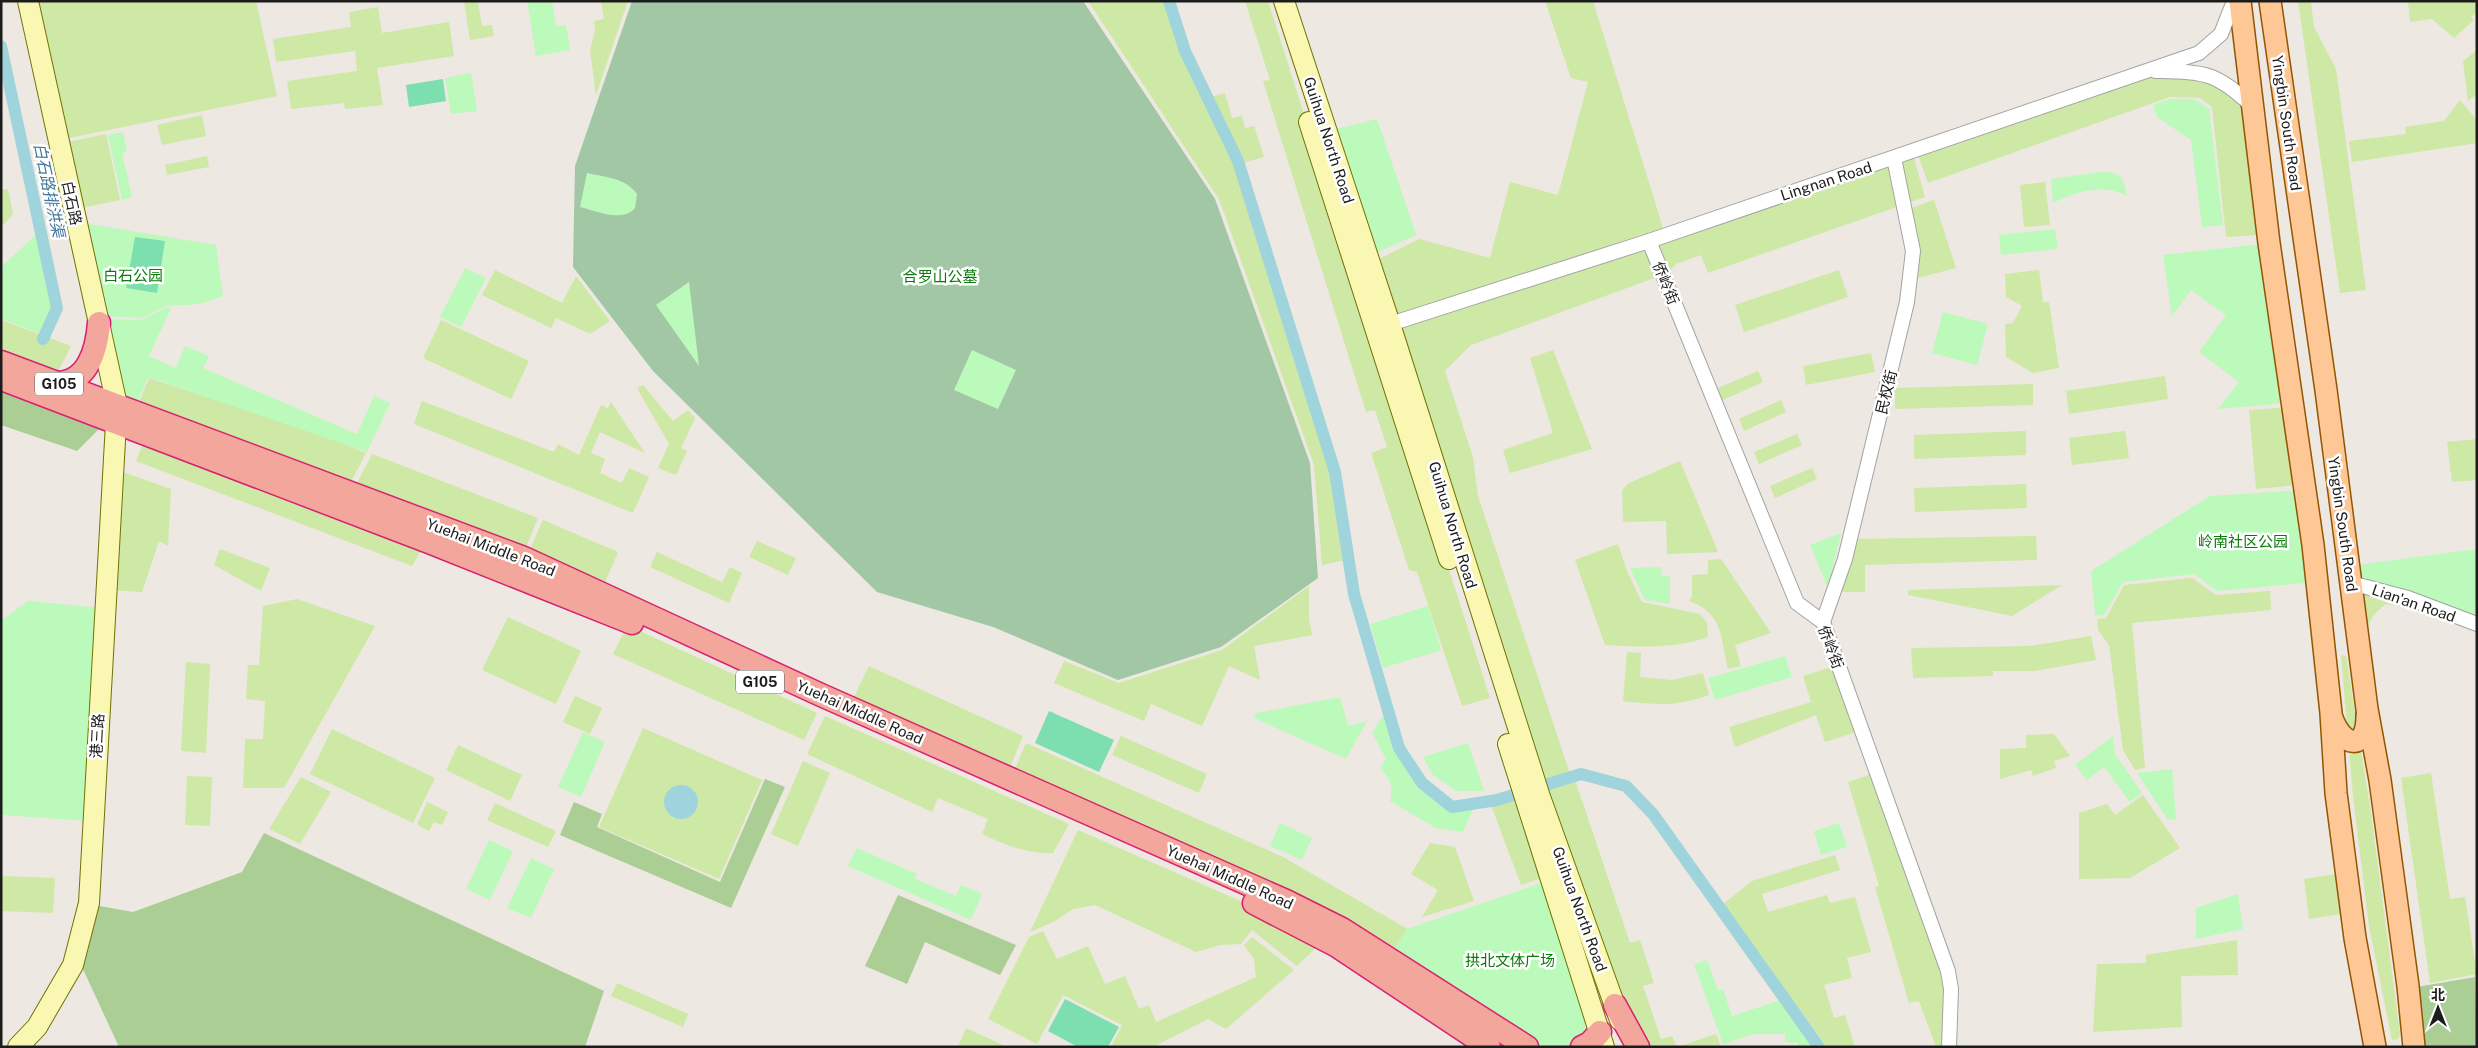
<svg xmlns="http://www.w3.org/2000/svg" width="2478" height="1048" viewBox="0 0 2478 1048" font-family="'Public Sans','Noto Sans SC',sans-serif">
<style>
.grass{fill:#cde9a5}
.forest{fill:#abce95}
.cemetery{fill:#a2c7a4}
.park{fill:#bcfabb}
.pitch{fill:#7ddeb0}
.water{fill:#a0d4dc}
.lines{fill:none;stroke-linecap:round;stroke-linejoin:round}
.canal{stroke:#a0d4dc;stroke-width:12}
.minor-casing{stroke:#a3a3a3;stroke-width:16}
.secondary-casing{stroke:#707203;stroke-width:22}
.primary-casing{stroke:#935500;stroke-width:24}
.trunk-casing{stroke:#d82170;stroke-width:25}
.minor{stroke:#fff;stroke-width:14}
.secondary{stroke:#faf7b2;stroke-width:20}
.primary{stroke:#fdc796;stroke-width:21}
.trunk{stroke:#f2a69c;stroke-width:22}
.labels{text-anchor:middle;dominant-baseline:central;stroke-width:5;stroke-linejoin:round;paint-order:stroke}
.shield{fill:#fff;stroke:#606060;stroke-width:1}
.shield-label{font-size:14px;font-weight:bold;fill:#1c1c1c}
.street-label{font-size:15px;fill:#1c1c1c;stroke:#fff}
.park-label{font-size:15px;fill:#0a7a0a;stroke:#fff}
.water-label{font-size:16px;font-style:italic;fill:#42789c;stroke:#fff}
</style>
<rect width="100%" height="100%" fill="#ede8e1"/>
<!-- grass -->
<g class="grass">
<polygon points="28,1 256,1 277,96 59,140"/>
<polygon points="464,1 487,1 478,3 482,26 492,25 494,36 470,40"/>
<polygon points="601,1 628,1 596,95 590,50 595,31 594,21 604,19"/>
<polygon points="1088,1 1166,1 1181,49 1235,160 1334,474 1346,560 1322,565 1314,465 1219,199"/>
<polygon points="1245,1 1268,1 1490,698 1462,706 1417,572 1409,570 1371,453 1387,447 1375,410 1366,412 1263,81 1270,80"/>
<polygon points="1545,1 1593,1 1663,228 1396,315 1377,260 1419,239 1490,258 1510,182 1558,195 1588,82 1571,78"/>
<polygon points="2298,1 2311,1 2314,27 2336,69 2366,290 2340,293"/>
<polygon points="2408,1 2477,1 2477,12 2471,17 2474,20 2454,38 2432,19 2410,22"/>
<polygon points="378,7 382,33 449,22 454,56 377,68 383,105 345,109 344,103 291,109 287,81 357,71 355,51 276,62 273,39 351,27 349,12"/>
<polygon points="2477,50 2477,94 2468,101 2463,61"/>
<polygon points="2148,75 2198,78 2212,83 2247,108 2259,235 2226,237 2212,107 2200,98 2170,97 1928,183 1918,155"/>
<polygon points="1225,93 1232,118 1242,116 1245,128 1254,126 1264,157 1242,163 1211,97"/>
<polygon points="2460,100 2477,120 2477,143 2352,162 2349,141 2406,134 2405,127 2444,121"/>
<polygon points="202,115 206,136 162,145 157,125"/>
<polygon points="106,134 120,200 77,209 63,143"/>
<polygon points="1913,155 1925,197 1708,273 1701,255 1676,264 1668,273 1471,345 1445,371 1473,457 1478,496 1570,774 1539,783 1395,327"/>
<polygon points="207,156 209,167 167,175 165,165"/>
<polygon points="2045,182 2050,225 2024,227 2020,185"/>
<polygon points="8,189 13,214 1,227 1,190"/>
<polygon points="1934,200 1956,268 1914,279 1919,245 1911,208"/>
<polygon points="495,270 562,303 576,276 610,321 590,334 556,318 551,328 482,295"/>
<polygon points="1839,270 1848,297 1744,332 1735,305"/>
<polygon points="2039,270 2043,302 2049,302 2059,368 2033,373 2006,357 2005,324 2013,323 2022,306 2006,297 2005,274"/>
<polygon points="1,320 71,346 54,380 1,361"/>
<polygon points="441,320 529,361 511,399 423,358"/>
<polygon points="1553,350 1592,449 1510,473 1503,450 1553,433 1530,358"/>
<polygon points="1871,353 1875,372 1806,385 1803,366"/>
<polygon points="1758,371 1763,382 1721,401 1716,389"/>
<polygon points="2165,376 2168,399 2069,414 2066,391"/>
<polygon points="149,378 330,438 366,453 347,490 136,410"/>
<polygon points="2033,384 2033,405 1895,409 1895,388"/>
<polygon points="643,385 673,421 688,410 695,418 681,448 687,451 676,475 658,468 669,444 637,388"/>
<polygon points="1781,400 1786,412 1744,431 1739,419"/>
<polygon points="422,401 554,452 558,444 579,455 601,405 608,408 611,402 645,453 600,432 591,453 605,459 600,473 622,483 629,468 649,477 633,513 414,424"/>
<polygon points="2290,407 2297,485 2256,489 2249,410"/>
<polygon points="2026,431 2026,455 1914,459 1914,435"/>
<polygon points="2125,431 2129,458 2072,465 2069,438"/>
<polygon points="1797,434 1802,445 1759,464 1754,452"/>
<polygon points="146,436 425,544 412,566 136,461"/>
<polygon points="2477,439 2477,480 2452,482 2447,442"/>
<polygon points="372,454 538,518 523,555 353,491"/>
<polygon points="1680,461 1718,552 1667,554 1666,521 1623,522 1622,490 1629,483"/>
<polygon points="1812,468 1817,479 1775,498 1770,486"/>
<polygon points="117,470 171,489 168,546 159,541 142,592 110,590"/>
<polygon points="2026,484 2027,508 1915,512 1914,488"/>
<polygon points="543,520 618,552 602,589 527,556"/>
<polygon points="2036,536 2037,560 1865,565 1865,592 1840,592 1855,539"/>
<polygon points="757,541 796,558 788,575 749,557"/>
<path d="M1618 544 1627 571 1642 602 1700 614 1707 623 1708 637C1674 649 1642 647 1605 645L1575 560Z"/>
<polygon points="220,549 270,568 261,591 214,565"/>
<polygon points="657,552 722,582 730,567 742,573 729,603 650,567"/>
<path d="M1721 559 1771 633 1735 645 1741 666 1728 669C1721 638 1723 613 1689 601L1692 596V575L1708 574V560Z"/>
<polygon points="2192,578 2216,595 2270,591 2271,610 2132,623 2145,768 2135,770 2123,750 2109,645 2098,630 2097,619 2106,618 2124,585"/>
<polygon points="2062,585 2012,616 1908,595 1908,590"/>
<path d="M2353 585 2418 603 2416 609 2386 604C2374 613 2368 620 2367 635Z"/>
<polygon points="1309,586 1309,619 1312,635 1254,646 1260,680 1229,666 1202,726 1151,704 1144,721 1054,683 1064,661 1119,683 1222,650"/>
<polygon points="297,599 375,626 284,788 243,788 245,739 263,739 265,701 246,699 248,665 259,665 263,606"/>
<polygon points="508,617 581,651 556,704 482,670"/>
<polygon points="627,625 817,713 804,740 613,654"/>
<polygon points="2091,636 2096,660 2035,671 1993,671 1993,676 1913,678 1911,648 2030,646"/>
<path d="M1627 652 1641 653 1640 677 1672 680 1703 673 1709 695C1675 707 1658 705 1623 701Z"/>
<polygon points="2341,655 2346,656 2371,813 2400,1034 2398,1039 2392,1040 2369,926 2353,797"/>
<polygon points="186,662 210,664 206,753 181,751"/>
<polygon points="869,666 1023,736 1007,774 851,703"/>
<polygon points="1834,666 1856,732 1825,742 1816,715 1735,747 1729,727 1811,702 1803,676"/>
<polygon points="575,696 602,708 590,734 563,722"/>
<path d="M825 716 1069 824 1053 853C1028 854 1005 845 982 834L988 819 938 798 932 812 807 754Z"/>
<polygon points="643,728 762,780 719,879 599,827"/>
<polygon points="332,729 435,778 413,823 310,774"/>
<polygon points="2054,734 2070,756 2054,761 2056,768 2033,776 2031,770 2000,779 2000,749 2026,748 2026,735"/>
<polygon points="1121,736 1207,774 1199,793 1112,755"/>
<polygon points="1026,743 1283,857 1411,931 1561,1047 1343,926 1012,776"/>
<polygon points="458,745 522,775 510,801 446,770"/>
<polygon points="803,761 830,773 798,846 771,834"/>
<polygon points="2431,773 2450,899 2465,897 2477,974 2430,983 2401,778"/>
<polygon points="1872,774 1942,971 1946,990 1944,1047 1936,1047 1919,1001 1909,1003 1875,887 1879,886 1848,782"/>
<polygon points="187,776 212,777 210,826 185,825"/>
<polygon points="301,777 331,792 300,844 269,829"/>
<polygon points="1575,780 1630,943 1640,940 1654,983 1643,986 1661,1039 1672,1036 1677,1047 1643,1047 1619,1003 1543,790"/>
<polygon points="2143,795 2180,848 2130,878 2079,879 2079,813 2107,804 2115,815"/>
<polygon points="1521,797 1546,877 1521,885 1491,805"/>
<polygon points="427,802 448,812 442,825 434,822 429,831 417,825"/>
<polygon points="495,803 556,831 548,847 487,820"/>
<polygon points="1078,830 1277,917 1321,943 1297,966 1252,930 1241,944 1220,945 1196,952 1095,905 1073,909 1055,921 1030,932"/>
<polygon points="1430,843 1455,847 1474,901 1422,917 1438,890 1411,874"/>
<polygon points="1835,855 1840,870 1762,894 1768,912 1827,895 1830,903 1855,897 1871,952 1847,958 1852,978 1824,985 1834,1018 1845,1015 1855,1047 1827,1047 1723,904 1752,881"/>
<polygon points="2342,873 2348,913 2309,919 2304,879"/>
<polygon points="1,876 55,878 53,913 1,911"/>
<polygon points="1043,931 1057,959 1088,946 1105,984 1125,976 1139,1009 1149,1005 1156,1022 1256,977 1254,959 1244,945 1252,937 1294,970 1226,1029 1208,1019 1153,1047 1111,1047 1122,1025 1063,995 1037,1044 988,1019 1029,937"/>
<polygon points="2237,940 2238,975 2181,976 2182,1027 2093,1032 2097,964 2146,963 2146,955"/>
<polygon points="617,983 688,1014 683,1027 611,996"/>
<polygon points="966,1028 1003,1045 1002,1047 958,1047"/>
<polygon points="1716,1034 1721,1047 1677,1047"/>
</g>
<!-- forest -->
<g class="forest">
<polygon points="1,383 104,424 77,451 1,425"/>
<polygon points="765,779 785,787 731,908 560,835 574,802 602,814 597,827 720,882"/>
<polygon points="264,833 604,991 585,1047 119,1047 76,954 89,904 133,912 242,872"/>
<polygon points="898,895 1016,945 1000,975 925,942 907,984 865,966"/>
<polygon points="2475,977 2477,1047 2416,1047 2411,988"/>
</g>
<!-- cemetery -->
<polygon class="cemetery" points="632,1 1083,1 1215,199 1310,463 1318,578 1221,647 1118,680 993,627 877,592 653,371 573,267 575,166"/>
<!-- park -->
<g class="park">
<polygon points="527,1 552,1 556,26 566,25 570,50 536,56"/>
<polygon points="471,73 477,111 451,114 445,78"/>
<polygon points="2170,99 2194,99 2209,109 2223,225 2202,227 2191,140 2157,117 2153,105"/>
<polygon points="1377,119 1416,235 1376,253 1336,129"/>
<polygon points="123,132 127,152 122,153 132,197 122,200 108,135"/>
<path d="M2100 172C2121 172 2123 176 2127 196 2103 183 2077 192 2053 203L2051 179Z"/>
<path d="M587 173C605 177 626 178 637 194L635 208C622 223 596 211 580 207Z"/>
<polygon points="77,222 216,245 223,296 200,304 166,306 142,318 98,316"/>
<polygon points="2055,229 2058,249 2001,255 1999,235"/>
<polygon points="40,231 57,308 44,335 1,319 1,267"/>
<polygon points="2261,244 2287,403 2218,409 2239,382 2199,352 2226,315 2191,290 2172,316 2163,255"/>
<polygon points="465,268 486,278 461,327 440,317"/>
<polygon points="689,282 699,366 656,305"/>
<polygon points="167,307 171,308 149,356 176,368 185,346 209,356 203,368 357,434 374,396 390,403 367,452 148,377 135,409 119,403 100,319 141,320"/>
<polygon points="1943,312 1988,324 1977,365 1932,353"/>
<polygon points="972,350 1016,370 998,409 954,390"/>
<polygon points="2304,490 2317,582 2217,591 2194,574 2123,582 2104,615 2095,616 2091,571 2210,496"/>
<polygon points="1841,533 1828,588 1810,545"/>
<polygon points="2477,549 2477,624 2351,583 2349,566"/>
<polygon points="1661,567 1662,576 1670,576 1670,604 1645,600 1630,568"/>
<polygon points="28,601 103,608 91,821 1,815 1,621"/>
<polygon points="1428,606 1441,650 1383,668 1370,624"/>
<polygon points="1785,656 1792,677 1715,700 1708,678"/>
<polygon points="1340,697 1348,726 1367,721 1346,759 1254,718 1256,713"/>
<path d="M1385 712 1397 748 1420 786 1451 810 1474 807 1463 832 1436 828 1390 801C1394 787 1390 778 1380 768L1386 759 1372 733Z"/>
<polygon points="583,732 605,742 581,797 558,787"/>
<polygon points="2113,736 2115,754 2142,793 2130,802 2104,767 2087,780 2075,765"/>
<polygon points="1468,743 1484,791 1456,791 1433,775 1423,757"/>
<polygon points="2172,769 2176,819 2168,820 2137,773"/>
<polygon points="1280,823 1312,838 1302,860 1270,846"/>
<polygon points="1839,823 1847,847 1821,855 1814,831"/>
<polygon points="489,840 513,851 490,900 466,889"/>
<polygon points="857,848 917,874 915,879 956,896 961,885 982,894 971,920 848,866"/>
<polygon points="531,858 554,869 531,918 507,908"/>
<polygon points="1550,880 1598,1032 1576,1047 1531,1047 1389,956 1407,929"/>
<polygon points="2238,894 2243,929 2196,939 2196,908"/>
<polygon points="1707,960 1718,990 1723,989 1732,1016 1781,1000 1815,1047 1798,1047 1798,1043 1785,1042 1785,1034 1754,1034 1723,1044 1694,964"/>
</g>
<!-- pitch -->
<g class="pitch">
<polygon points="443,79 446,101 409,107 406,85"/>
<polygon points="135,237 165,241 157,293 126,288"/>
<polygon points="1049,711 1114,740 1099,772 1035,743"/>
<polygon points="1065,999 1119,1027 1108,1047 1078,1047 1048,1031"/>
</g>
<!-- water -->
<circle class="water" cx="681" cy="802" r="17"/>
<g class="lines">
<!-- canal -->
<g class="canal">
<polyline points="1169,1 1185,51 1238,161 1335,472 1354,594 1399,748 1422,783 1452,807 1497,800 1581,774 1626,786 1653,814 1819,1047"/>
<polyline points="1,46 57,308 43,339"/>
</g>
<defs>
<g id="minor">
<path d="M2155 71C2203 72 2215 71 2251 105"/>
<polyline points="1649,241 1797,603 1823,622 1948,971 1951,989 1949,1047"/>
<polyline points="1381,327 1649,241 2199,53 2221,34 2234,1"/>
<polyline points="2351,583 2408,598 2477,624"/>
<polyline points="1823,622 1845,559 1907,302 1913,251 1894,158"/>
</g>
<g id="secondary">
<polyline points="1284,1 1390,324 1540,797 1620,1020"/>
<polyline points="1309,122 1449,559"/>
<polyline points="1508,744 1604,1047"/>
<polyline points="18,1047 37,1027 73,965 89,903 117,405 28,1"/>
</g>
<g id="primary">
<polyline points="2240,1 2269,243 2313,545 2331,713 2336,793 2355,938 2375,1047"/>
<polyline points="2270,1 2326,390 2367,709 2380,780 2408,986 2414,1047"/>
<path d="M2332 718C2342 747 2367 752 2367 716"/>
</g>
<g id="trunk">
<polyline points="1,362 524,558 821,695 1286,901 1342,929 1527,1047"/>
<polyline points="7,381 429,542 632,623"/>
<path d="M57 383C88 383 97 349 99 323"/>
<polyline points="1254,903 1337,946 1489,1047"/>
<polyline points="1615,1005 1638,1047"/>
<polyline points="1582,1047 1590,1043 1600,1032"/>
</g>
</defs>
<!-- minor casing -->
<use href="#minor" class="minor-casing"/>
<!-- secondary casing -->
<use href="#secondary" class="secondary-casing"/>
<!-- primary casing -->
<use href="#primary" class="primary-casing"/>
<!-- trunk casing -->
<use href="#trunk" class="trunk-casing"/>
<!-- minor -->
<use href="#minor" class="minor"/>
<!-- secondary -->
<use href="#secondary" class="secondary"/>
<!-- primary -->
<use href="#primary" class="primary"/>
<!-- trunk -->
<use href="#trunk" class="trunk"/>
</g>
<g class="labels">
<!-- shield labels -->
<g class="shield">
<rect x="35" y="372.5" width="48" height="23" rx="4"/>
<rect x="736" y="670.5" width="48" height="23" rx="4"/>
</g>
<g class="shield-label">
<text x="59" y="384">G105</text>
<text x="760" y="682">G105</text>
</g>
<!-- street labels -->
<g class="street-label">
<text transform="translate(2287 123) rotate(82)">Yingbin South Road</text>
<text transform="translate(1329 140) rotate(72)">Guihua North Road</text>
<text transform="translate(1826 181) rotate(-18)">Lingnan Road</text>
<text transform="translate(72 203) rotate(78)">白石路</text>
<text transform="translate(1666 283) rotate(68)">侨岭街</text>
<text transform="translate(1886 392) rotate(-76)">民权街</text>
<text transform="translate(2343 524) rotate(82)">Yingbin South Road</text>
<text transform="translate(1453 525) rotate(73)">Guihua North Road</text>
<text transform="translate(491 547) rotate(21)">Yuehai Middle Road</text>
<text transform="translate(2414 603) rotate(19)">Lian'an Road</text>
<text transform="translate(1831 647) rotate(69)">侨岭街</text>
<text transform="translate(860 712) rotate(24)">Yuehai Middle Road</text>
<text transform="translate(97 736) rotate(-87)">港三路</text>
<text transform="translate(1230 877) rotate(24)">Yuehai Middle Road</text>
<text transform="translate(1580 909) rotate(70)">Guihua North Road</text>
</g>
<!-- park labels -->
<g class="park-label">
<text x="133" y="275">白石公园</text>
<text x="940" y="276">合罗山公墓</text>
<text x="2243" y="541">岭南社区公园</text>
<text x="1510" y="960">拱北文体广场</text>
</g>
<!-- water labels -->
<g class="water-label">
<text transform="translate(49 190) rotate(78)">白石路排洪渠</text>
</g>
</g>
<!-- border -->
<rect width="2478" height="1048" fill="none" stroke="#1c1c1c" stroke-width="5"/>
<!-- north arrow -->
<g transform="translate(2438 1008)" stroke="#ffffff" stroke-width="4" paint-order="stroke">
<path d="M0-4L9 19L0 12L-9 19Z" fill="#1c1c1c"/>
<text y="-8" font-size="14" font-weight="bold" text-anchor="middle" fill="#1c1c1c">北</text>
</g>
</svg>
